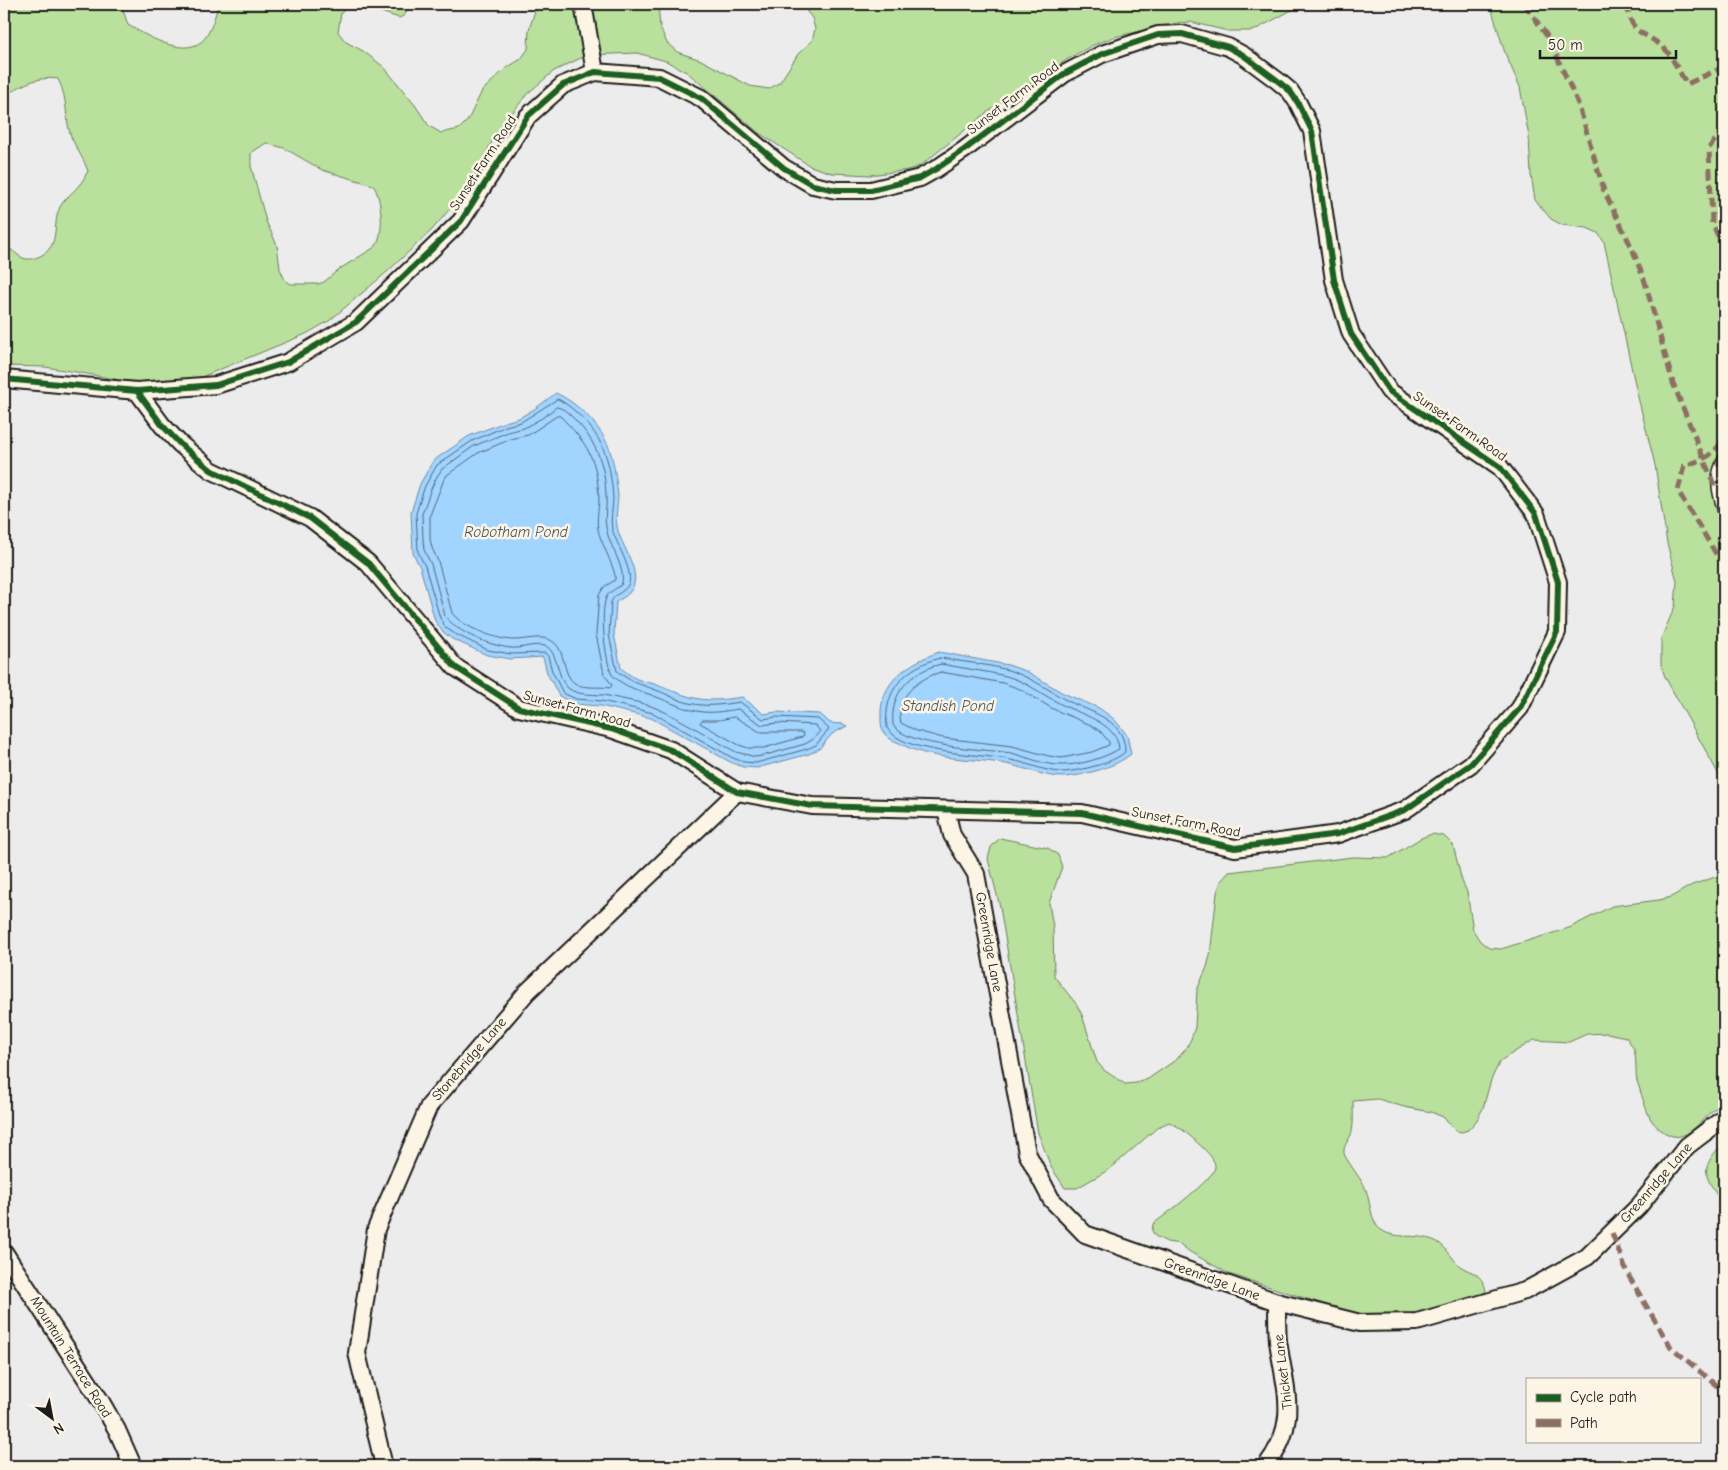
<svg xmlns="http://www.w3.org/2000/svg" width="1728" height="1470" viewBox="0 0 1728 1470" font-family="'Comic Neue',sans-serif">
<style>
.green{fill:#b9e09c;stroke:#6a7e5c;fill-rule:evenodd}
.water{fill:#a1d4ff;stroke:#6c8aa4}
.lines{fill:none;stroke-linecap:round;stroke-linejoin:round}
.shore{stroke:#516677;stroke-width:1}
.lane-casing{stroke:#1c1c1c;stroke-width:12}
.street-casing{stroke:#1c1c1c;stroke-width:20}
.lane{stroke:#fcf5e5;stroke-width:9}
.street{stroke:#fcf5e5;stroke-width:16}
.quiet{stroke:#8d6e63;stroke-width:5;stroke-dasharray:10 5;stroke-linecap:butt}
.cycleway-casing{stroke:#fcf5e5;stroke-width:9}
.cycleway{stroke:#1b5e20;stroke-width:6}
.labels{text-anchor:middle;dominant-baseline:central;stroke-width:5;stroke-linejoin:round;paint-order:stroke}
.street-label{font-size:14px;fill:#1c1c1c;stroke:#fcf5e5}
.water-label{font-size:15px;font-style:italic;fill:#445360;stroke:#fcf5e5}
</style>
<rect width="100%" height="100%" fill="#ececec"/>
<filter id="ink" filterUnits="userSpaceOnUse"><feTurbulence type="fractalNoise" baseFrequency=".02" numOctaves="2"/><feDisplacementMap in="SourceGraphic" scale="10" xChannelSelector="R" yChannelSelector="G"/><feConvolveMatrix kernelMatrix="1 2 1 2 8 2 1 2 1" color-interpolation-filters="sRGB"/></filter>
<g filter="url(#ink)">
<!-- green -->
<g class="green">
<path d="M4 4H121L128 25C146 35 181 57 201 42 210 36 216 14 218 4H351L341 13 338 32 346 42 363 51 384 67 415 105 429 126 441 133 459 129 468 120 482 91 505 69 521 59 528 49 529 30 537 4H658L660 27 667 43 677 52 701 60 750 86 769 89 780 82 798 54 812 41 815 29 812 18 801 4H969C977 10 986 8 995 4H1303L1253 31H1228L1190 22 1177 23 1114 37 1091 46 1068 59 989 111 920 166 908 170 870 175 832 173 810 166 759 133 688 73 666 61 637 53 587 55 554 71 527 94 496 134 469 186 432 230 387 272 329 321 306 334 177 387 139 391 115 379 76 372 45 367 4 366V245C11 248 16 255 23 258 28 260 33 259 38 257 62 247 51 225 60 207 64 199 74 192 80 184 84 180 85 175 88 171 84 159 77 150 72 139 64 120 69 100 58 79 35 76 23 85 4 96ZM266 143 284 148 322 170 373 185C382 197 385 235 375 247L338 270 324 282 318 284H291L285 280 280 269 277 245 266 221 251 166V153Z"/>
<polygon points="366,4 409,4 405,15 399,18 375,10"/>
<polygon points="1490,4 1724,4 1724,784 1665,677 1661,665 1661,639 1675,606 1677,581 1667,543 1655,465 1637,393 1604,242 1598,233 1587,228 1562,225 1551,219 1535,200 1531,175 1529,137 1520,87 1505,53"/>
<path d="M1432 834 1444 836 1453 845 1462 881 1467 892 1473 930 1480 941 1489 948 1501 949 1569 928 1612 906 1659 900 1671 897 1692 885 1724 874V1105C1705 1110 1699 1131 1681 1136 1671 1139 1658 1129 1652 1121 1647 1115 1640 1089 1637 1081 1635 1071 1637 1061 1634 1050 1633 1046 1629 1042 1626 1037L1607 1033 1587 1034 1569 1042 1534 1040 1500 1061 1491 1080 1483 1108 1477 1120 1468 1130 1462 1132 1456 1131 1443 1117 1431 1112 1404 1107 1378 1099 1353 1101C1353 1111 1354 1122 1352 1132 1350 1139 1343 1145 1344 1153 1344 1157 1360 1178 1364 1185 1370 1196 1370 1223 1381 1230 1395 1240 1417 1233 1433 1240 1445 1244 1451 1258 1460 1266 1465 1270 1472 1271 1477 1275 1482 1279 1485 1285 1486 1291L1481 1295C1435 1309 1397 1323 1349 1312L1229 1274 1190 1252 1180 1244 1167 1242 1155 1236 1152 1231 1153 1224C1165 1215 1214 1179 1215 1167 1216 1160 1205 1150 1200 1145 1190 1136 1182 1128 1169 1122L1158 1127 1110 1169 1077 1188H1065L1051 1167 1038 1133 1000 907 988 859 991 847 1000 838 1048 848 1058 855 1062 867 1049 903 1053 927 1054 976 1077 1005 1082 1015 1097 1062 1105 1071 1125 1084 1136 1083 1148 1079 1177 1059 1185 1050 1191 1039 1195 1027 1197 990 1207 967 1210 955 1217 893 1221 881 1229 872 1353 857 1388 858 1421 838Z"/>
<path d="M1724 1144V1221C1722 1215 1722 1208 1720 1202 1713 1184 1698 1176 1713 1155 1717 1150 1719 1146 1724 1144Z"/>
</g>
<!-- water -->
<g class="water">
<path d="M556 393C577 403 597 422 607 443 614 458 616 479 618 495 618 505 615 516 617 526 620 546 646 575 629 593 626 597 620 599 616 602L614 634 621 668C626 672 632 677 637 679 644 682 653 683 660 686 695 700 704 703 742 697L764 714 776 712 820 714 830 723 843 724 847 726 832 734 819 749 809 754 757 768 743 767 732 763 651 718 601 706 574 704 559 696 547 673 543 657 510 659 487 655 452 639 442 631 435 621 420 567 413 553 411 512 420 484 433 461 469 436 505 422 519 418 536 408Z"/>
<path d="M939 652 1008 665 1028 672 1063 693 1099 708 1114 719 1127 735 1131 754C1116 767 1083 776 1063 777 1045 777 1028 769 1011 765 975 757 936 762 903 745 898 742 893 741 889 738 882 733 881 727 881 718 879 681 909 663 939 652Z"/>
</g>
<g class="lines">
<!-- shore -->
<g class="shore">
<path d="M558 399C575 408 594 428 602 446 609 460 612 482 613 498 613 508 610 519 612 529 616 543 633 570 629 583 626 592 615 593 611 602L609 635 617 671C632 683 640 684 656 690 665 693 673 698 682 701 702 708 720 705 740 702L763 719 776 717 818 719 829 729 816 745 807 749 756 763 744 762 733 758 653 713 602 701 576 699 563 693 552 671 548 656 545 653 511 654 488 650 455 634 446 628 440 618 425 566 418 552 416 513 425 486 437 465 472 441 506 426 521 422Z"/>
<path d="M557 407C566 409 571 416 578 423 598 445 605 467 606 496 607 507 604 517 606 527 608 545 628 570 621 585 616 589 608 592 606 598 600 613 605 660 612 675 626 688 638 690 654 696 670 702 685 710 703 712 715 713 726 711 738 709L762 725 777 723 815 725 820 731 812 740 805 744 766 755 756 757 736 752C710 738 684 720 656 708 642 702 624 700 609 696 596 693 579 697 568 688 557 679 558 650 545 646 535 643 522 649 511 648 491 646 457 633 445 616L431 564 424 550 423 539 422 514 431 489 436 478 442 469 474 446 508 432 524 428 542 418Z"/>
<path d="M557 416H560C587 443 597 458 599 498 599 508 596 519 598 529 600 542 617 571 615 580L604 587 599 595 596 634 604 674 612 685 610 688C599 686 585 689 576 684 560 675 568 646 548 639 538 636 525 640 514 640 497 640 462 627 452 613L438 561 432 548 430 539V515L443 482 447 475 478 453 511 439 528 435Z"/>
<path d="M940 658C963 662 986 664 1008 670 1027 676 1043 686 1059 696 1082 711 1126 716 1125 752 1113 763 1080 771 1063 772 1045 772 1028 763 1011 760 980 753 905 755 887 728 883 690 905 667 940 658Z"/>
<path d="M941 664C962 668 984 671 1006 676 1025 681 1040 693 1057 702 1077 714 1117 721 1119 749 1104 758 1081 765 1063 765 1045 766 1028 757 1011 753 985 749 907 747 893 725 890 692 910 672 941 664Z"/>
<path d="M941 672 1003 683 1020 689 1053 709 1091 725 1101 732 1109 742V745L1092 752 1062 758 1049 756 1012 746 943 738 917 731 901 723C894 697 919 678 941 672Z"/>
<polygon points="735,717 760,732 802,732 804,735 802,737 764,748 748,748 739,745 700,723 702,720 719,720"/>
</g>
<defs>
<path id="lane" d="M1724 457C1712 478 1717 493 1724 515"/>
<g id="street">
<polyline points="583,4 595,72"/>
<polyline points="4,379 137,391 216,385 288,362 356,322 461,221 528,116 563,85 595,72 659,77 701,98 784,168 813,185 836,190 871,190 920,178 936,169 964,150 1064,74 1102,54 1158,35 1182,34 1228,47 1243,55 1278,81 1290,91 1298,103 1312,131 1334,280 1351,334 1389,391 1500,467 1536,514 1558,582 1557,632 1520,708 1471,764 1405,810 1338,834 1235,848 1082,813 812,806 737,792 671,750 611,729 519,708 455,667 368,563 310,518 211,470 180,444 162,425 137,391"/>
<polyline points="946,810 952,835 976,874 1027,1153 1051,1199 1085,1234 1277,1302 1360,1323 1417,1322 1525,1291 1587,1257 1639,1206 1687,1146 1724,1118"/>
<polyline points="4,1252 100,1400 117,1430 133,1466"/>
<polyline points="384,1466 357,1353 376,1229 429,1106 527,992 737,792"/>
<path d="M1266 1466C1300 1422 1285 1391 1278 1341 1277 1329 1277 1315 1277 1302"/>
</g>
</defs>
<!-- lane casing -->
<use href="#lane" class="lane-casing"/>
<!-- street casing -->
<use href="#street" class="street-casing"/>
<!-- lane -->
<use href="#lane" class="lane"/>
<!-- street -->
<use href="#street" class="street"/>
<!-- quiet -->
<g class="quiet">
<polyline points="1525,4 1549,39 1579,106 1604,191 1632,248 1645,282 1673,383 1715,487"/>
<path d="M1626 4C1633 37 1641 29 1663 47 1671 54 1680 74 1687 84L1719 69 1724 85"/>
<polyline points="1724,128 1709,148 1712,223 1724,249"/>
<path d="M1721 442C1713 457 1699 461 1684 466L1678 491 1724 567"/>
<polyline points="1719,467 1724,408"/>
<polyline points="1724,1011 1721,1019 1724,1105"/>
<polyline points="1612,1233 1627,1273 1670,1346 1724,1392"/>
</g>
<defs>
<polyline id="cycleway" points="4,379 137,391 216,385 288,362 356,322 461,221 528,116 563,85 595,72 659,77 701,98 784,168 813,185 836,190 871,190 920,178 936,169 964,150 1064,74 1102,54 1158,35 1182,34 1228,47 1243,55 1278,81 1290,91 1298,103 1312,131 1334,280 1351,334 1389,391 1500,467 1536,514 1558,582 1557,632 1520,708 1471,764 1405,810 1338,834 1235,848 1082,813 812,806 737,792 671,750 611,729 519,708 455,667 368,563 310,518 211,470 180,444 162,425 137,391"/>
</defs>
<!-- cycleway casing -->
<use href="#cycleway" class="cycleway-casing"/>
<!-- cycleway -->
<use href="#cycleway" class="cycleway"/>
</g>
</g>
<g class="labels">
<!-- street labels -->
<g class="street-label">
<text transform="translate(1013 98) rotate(-37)">Sunset Farm Road</text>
<text transform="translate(483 163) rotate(-57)">Sunset Farm Road</text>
<text transform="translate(1460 426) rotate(35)">Sunset Farm Road</text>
<text transform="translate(577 709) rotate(15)">Sunset Farm Road</text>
<text transform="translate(1186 822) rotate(11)">Sunset Farm Road</text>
<text transform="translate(989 942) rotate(80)">Greenridge Lane</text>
<text transform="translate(469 1059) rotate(-49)">Stonebridge Lane</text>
<text transform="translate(1656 1183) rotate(-49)">Greenridge Lane</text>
<text transform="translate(1212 1279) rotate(20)">Greenridge Lane</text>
<text transform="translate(71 1357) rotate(58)">Mountain Terrace Road</text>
<text transform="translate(1283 1372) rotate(-97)">Thicket Lane</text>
</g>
<!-- water labels -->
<g class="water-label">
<text x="516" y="532">Robotham Pond</text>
<text x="948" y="706">Standish Pond</text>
</g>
</g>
<!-- margin -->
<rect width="1728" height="1470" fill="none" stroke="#fcf5e5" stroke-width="20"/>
<rect x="10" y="10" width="1708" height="1450" fill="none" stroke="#1c1c1c" stroke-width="2" filter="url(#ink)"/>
<!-- legend -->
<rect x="1526" y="1378" width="175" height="65" fill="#fcf5e5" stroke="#a29e95"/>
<rect x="1536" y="1394" width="25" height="8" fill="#1b5e20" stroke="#a29e95"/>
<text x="1570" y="1402" font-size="15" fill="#1c1c1c">Cycle path</text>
<rect x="1536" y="1419" width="25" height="8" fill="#8d6e63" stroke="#a29e95"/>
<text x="1570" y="1428" font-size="15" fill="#1c1c1c">Path</text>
<!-- north arrow -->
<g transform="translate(52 1418) rotate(148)" stroke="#fcf5e5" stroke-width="4" paint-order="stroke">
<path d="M0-4L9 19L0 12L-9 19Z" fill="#1c1c1c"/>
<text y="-8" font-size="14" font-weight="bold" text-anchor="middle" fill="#1c1c1c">N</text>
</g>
<!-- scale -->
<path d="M1540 50v8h136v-8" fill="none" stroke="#1c1c1c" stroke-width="2.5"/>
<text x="1548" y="50" font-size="15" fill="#1c1c1c" stroke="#fcf5e5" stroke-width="4" paint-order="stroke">50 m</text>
</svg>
